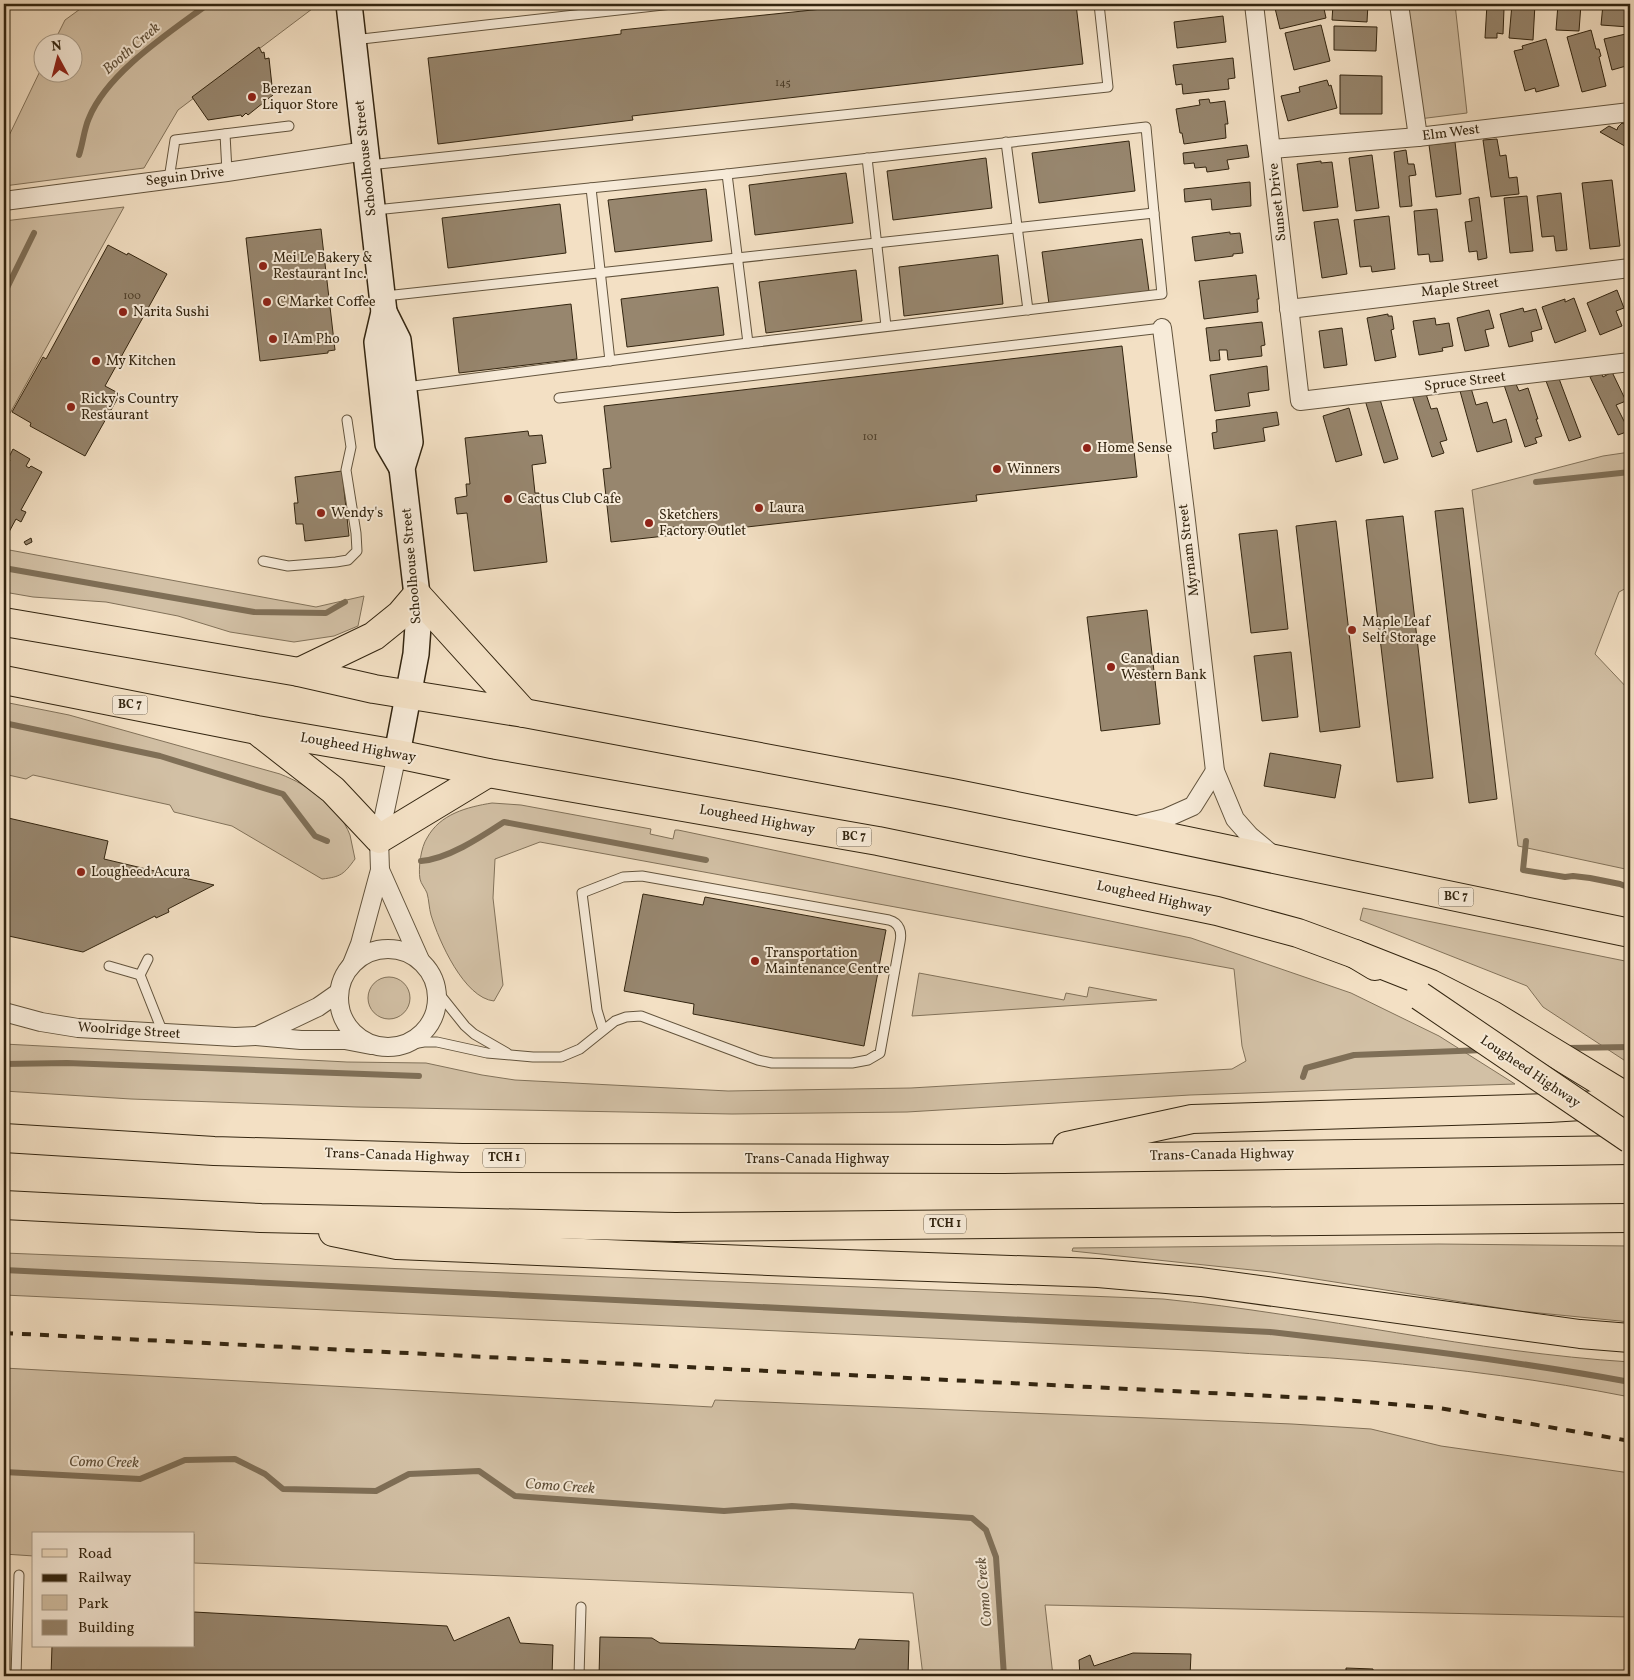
<svg xmlns="http://www.w3.org/2000/svg" width="1634" height="1680" viewBox="0 0 1634 1680" font-family="Vollkorn,serif">
<style>
.green{fill:#d2c0a5;stroke:#82725a}
.lines{fill:none;stroke-linecap:round;stroke-linejoin:round}
.stream{stroke:#7f6f57;stroke-width:6}
.building{fill:#97866e;stroke:#332510}
.service-casing{stroke:#63543d;stroke-width:11}
.minor-casing{stroke:#63543d;stroke-width:20}
.secondary-casing{stroke:#332510;stroke-width:28}
.primary-casing{stroke:#332510;stroke-width:30}
.motorway-casing{stroke:#332510;stroke-width:30}
.service{stroke:#f7ebd9;stroke-width:9}
.minor{stroke:#f7ebd9;stroke-width:18}
.secondary{stroke:#f7ebd9;stroke-width:25}
.primary{stroke:#f3e0c4;stroke-width:28}
.motorway{stroke:#f3e0c4;stroke-width:28}
.rail{stroke:#332510;stroke-width:4;stroke-dasharray:9 9;stroke-linecap:butt}
.primary-bridge-casing{stroke:#332510;stroke-width:30;stroke-linecap:butt}
.primary-bridge{stroke:#f3e0c4;stroke-width:28}
.poi-dot{fill:#8f2418;stroke:#f7ebd9;stroke-width:2}
.labels{text-anchor:middle;dominant-baseline:central;stroke-width:4;stroke-linejoin:round;paint-order:stroke}
.number-label{font-size:11px;fill:#4c3d28}
.shield{fill:#f7ebd9;stroke:#6e604c;stroke-width:1}
.shield-label{font-size:12px;font-weight:bold;fill:#332510}
.poi-label{font-size:14px;fill:#332510;stroke:#f7ebd9;text-anchor:start}
.street-label{font-size:14px;fill:#332510;stroke:#f7ebd9}
.water-label{font-size:15px;font-style:italic;fill:#5f503a;stroke:#f7ebd9}
</style>
<rect width="100%" height="100%" fill="#f3e0c4"/>
<filter id="stains"><feTurbulence type="fractalNoise" baseFrequency=".004" numOctaves="4"/><feColorMatrix values="0 0 0 0 .2 0 0 0 0 .09 0 0 0 0 .02 0 0 0 .5 -.17"/></filter>
<radialGradient id="worn" r=".72"><stop offset=".6" stop-color="#630" stop-opacity="0"/><stop offset="1" stop-color="#630" stop-opacity=".3"/></radialGradient>
<!-- green -->
<g class="green">
<polygon points="87,4 316,4 316,6 178,110 144,168 4,186 5,144 42,67 42,72 72,72 72,42 54,42 65,20"/>
<polygon points="1407,4 1455,4 1467,113 1419,119"/>
<polygon points="124,207 4,424 4,221"/>
<polygon points="1630,452 1630,586 1619,592 1595,654 1630,691 1630,870 1518,846 1472,490 1603,456"/>
<polygon points="4,549 316,607 364,596 358,626 334,636 294,642 230,632 178,616 106,602 33,597 4,592"/>
<path d="M4 702 69 715 280 774C310 786 338 805 350 835 352 843 353 851 355 859 344 874 341 877 322 879L232 826 174 812 170 805 33 775 26 779 4 774Z"/>
<path d="M492 803 521 805 651 829 650 834 673 839 675 830H678L1191 938 1351 993 1439 1036 1515 1084 1190 1095 907 1112 732 1114 356 1107 131 1099 4 1091V1044L347 1062 426 1063 482 1075 515 1080 728 1091 911 1088 1232 1069 1246 1061 1242 1046 1234 969 540 842 495 859 493 898 503 985 494 1001C464 998 439 941 431 915 429 908 429 900 427 893 425 888 421 884 420 879 418 868 421 847 427 838 440 814 467 807 492 803Z"/>
<polygon points="1363,908 1630,962 1630,1064 1543,1007 1527,986 1360,920"/>
<polygon points="919,973 1064,1000 1066,993 1087,997 1089,987 1157,1000 912,1016"/>
<circle cx="389" cy="998" r="21"/>
<polygon points="1439,1244 1630,1246 1630,1322 1519,1311 1271,1272 1072,1251 1073,1248"/>
<path d="M4 1253 1163 1299C1320 1315 1473 1352 1630 1362V1397C1544 1380 1457 1369 1370 1361 1316 1356 1263 1355 1210 1351L4 1295Z"/>
<polygon points="4,1368 712,1407 715,1400 1292,1424 1371,1429 1441,1446 1630,1473 1630,1617 1045,1605 1053,1676 923,1676 913,1593 194,1563 194,1534 34,1534 34,1556 4,1554"/>
</g>
<g class="lines">
<!-- stream -->
<g class="stream">
<path d="M79 155C83 143 84 129 89 118 108 72 169 33 208 4"/>
<polyline points="4,294 34,233"/>
<polyline points="1536,482 1630,472"/>
<polyline points="4,568 254,612 326,613 345,602"/>
<polyline points="4,723 160,756 283,794 315,836 327,841"/>
<polyline points="1526,841 1523,870 1565,877 1573,876 1590,878 1620,884 1630,888"/>
<path d="M421 861C448 859 481 837 504 822L706 860"/>
<polyline points="1567,1048 1630,1047"/>
<polyline points="4,1064 67,1063 419,1076"/>
<polyline points="1303,1077 1306,1068 1354,1055 1484,1050"/>
<path d="M4 1270 1270 1332C1390 1346 1511 1360 1630 1382"/>
<polyline points="4,1472 140,1479 185,1460 235,1459 265,1474 283,1489 376,1491 409,1474 479,1471 515,1496 724,1511 792,1506 972,1518 986,1530 996,1557 1004,1676"/>
</g>
</g>
<!-- building -->
<g class="building">
<polygon points="870,4 1076,4 1083,64 632,116 633,120 438,144 428,58 621,34 621,30"/>
<polygon points="1274,4 1323,4 1326,18 1280,29"/>
<polygon points="1333,4 1368,4 1367,22 1332,20"/>
<polygon points="1487,4 1503,4 1503,9 1504,9 1503,34 1497,33 1497,38 1485,38"/>
<polygon points="1512,4 1535,4 1533,40 1509,38"/>
<polygon points="1558,4 1581,4 1579,31 1556,30"/>
<polygon points="1603,4 1630,4 1629,27 1601,25"/>
<polygon points="1223,16 1226,42 1177,48 1174,22"/>
<polygon points="1321,25 1330,61 1294,70 1285,33"/>
<polygon points="1334,26 1377,27 1376,51 1334,50"/>
<polygon points="1591,30 1596,49 1599,49 1601,56 1599,57 1606,86 1582,92 1567,37"/>
<polygon points="1630,33 1630,79 1629,79 1626,66 1612,70 1604,39"/>
<polygon points="1546,39 1559,86 1536,92 1535,88 1525,91 1514,51 1523,49 1522,46"/>
<polygon points="259,47 262,53 264,52 265,59 269,58 273,95 248,115 246,113 242,117 241,115 208,120 192,97"/>
<polygon points="1233,58 1235,78 1228,79 1229,89 1183,94 1182,84 1176,85 1173,65"/>
<polygon points="1340,75 1382,76 1382,114 1340,114"/>
<polygon points="1327,80 1329,86 1331,85 1337,108 1288,121 1281,96 1300,92 1299,87"/>
<polygon points="1209,99 1210,103 1225,101 1228,124 1225,124 1226,138 1184,144 1182,133 1180,133 1176,109 1200,105 1199,100"/>
<polygon points="1622,123 1630,127 1630,149 1600,132 1609,126 1617,130 1618,127"/>
<polygon points="1497,139 1500,156 1506,155 1509,178 1517,177 1519,194 1491,197 1483,140"/>
<polygon points="1129,141 1135,191 1039,203 1032,153"/>
<polygon points="1455,142 1461,194 1436,197 1429,145"/>
<polygon points="1247,145 1249,157 1227,160 1229,169 1207,172 1206,167 1195,168 1194,163 1184,164 1183,153"/>
<polygon points="1406,150 1408,164 1414,164 1416,175 1409,176 1412,206 1400,207 1394,152"/>
<polygon points="1372,155 1379,208 1356,211 1349,158"/>
<polygon points="986,158 992,208 893,220 887,171"/>
<polygon points="1321,161 1321,163 1332,162 1338,207 1303,211 1297,164"/>
<polygon points="846,173 853,223 755,235 749,185"/>
<polygon points="1612,180 1620,246 1590,249 1582,183"/>
<polygon points="1250,182 1251,206 1212,210 1211,199 1185,202 1184,189"/>
<polygon points="706,189 712,241 615,252 608,200"/>
<polygon points="1561,193 1567,250 1556,251 1554,236 1542,237 1537,196"/>
<polygon points="1527,196 1533,251 1510,253 1504,198"/>
<polygon points="1479,197 1487,258 1478,260 1477,251 1469,252 1465,222 1472,221 1469,199"/>
<polygon points="560,204 566,253 448,268 442,218"/>
<polygon points="1437,209 1443,261 1430,262 1429,254 1418,255 1414,211"/>
<polygon points="1389,216 1395,269 1372,272 1371,266 1360,267 1354,220"/>
<polygon points="1338,219 1347,274 1322,278 1314,222"/>
<polygon points="321,229 335,350 328,351 328,353 260,361 246,238"/>
<polygon points="1230,232 1230,234 1240,233 1243,253 1233,254 1233,256 1195,261 1192,237"/>
<polygon points="1142,239 1149,291 1049,304 1042,252"/>
<polygon points="108,245 127,255 128,253 167,274 105,386 120,394 85,456 30,426 31,423 12,412 43,357 46,359"/>
<polygon points="998,255 1003,304 904,316 899,267"/>
<polygon points="856,270 862,321 766,333 759,282"/>
<polygon points="1256,275 1259,299 1257,299 1258,312 1204,319 1199,281"/>
<polygon points="1630,286 1630,301 1625,289"/>
<polygon points="718,287 724,335 627,347 621,299"/>
<polygon points="1617,290 1624,308 1616,311 1622,326 1600,335 1587,303"/>
<polygon points="1574,298 1586,331 1555,343 1542,307 1565,299 1565,302"/>
<polygon points="571,304 577,359 459,373 453,318"/>
<polygon points="1523,308 1524,312 1536,309 1542,329 1531,332 1533,341 1509,347 1500,314"/>
<polygon points="1489,310 1494,328 1485,330 1489,346 1465,351 1457,318"/>
<polygon points="1388,314 1388,316 1392,316 1394,329 1391,330 1396,357 1375,361 1367,318"/>
<polygon points="1435,318 1436,325 1449,323 1453,346 1442,348 1443,351 1419,355 1413,321"/>
<polygon points="1262,322 1265,345 1261,346 1262,356 1228,360 1227,350 1219,350 1220,360 1210,361 1206,328"/>
<polygon points="1342,328 1347,365 1324,368 1319,331"/>
<polygon points="1122,346 1137,477 976,495 977,501 685,534 683,526 673,527 674,535 611,542 603,469 611,468 604,406"/>
<polygon points="1267,366 1269,390 1248,393 1250,406 1215,411 1210,375"/>
<polygon points="1601,372 1603,377 1612,372 1626,401 1616,405 1629,431 1618,435 1590,377"/>
<polygon points="1558,376 1581,437 1569,441 1546,381"/>
<polygon points="1515,382 1519,391 1528,388 1538,419 1536,419 1542,436 1535,438 1537,443 1525,447 1504,385"/>
<polygon points="1471,388 1476,405 1487,402 1493,423 1506,419 1512,442 1477,452 1460,391"/>
<polygon points="1425,391 1431,409 1437,408 1447,440 1440,442 1444,453 1432,457 1412,395"/>
<polygon points="1379,396 1398,459 1384,463 1365,400"/>
<polygon points="1349,408 1362,455 1336,462 1323,416"/>
<polygon points="1277,412 1279,425 1263,428 1265,441 1214,449 1212,433 1217,432 1216,420"/>
<polygon points="528,431 529,436 542,435 546,463 532,465 535,493 539,493 547,562 474,571 467,513 457,514 455,498 467,496 466,484 470,484 465,438"/>
<polygon points="13,449 30,459 26,466 29,468 31,466 42,472 21,510 26,512 21,522 16,519 9,532 4,530 4,472 10,460 8,459"/>
<polygon points="342,471 349,536 305,541 303,524 296,524 294,503 298,503 295,477"/>
<polygon points="1463,508 1497,799 1469,803 1435,511"/>
<polygon points="1403,516 1433,778 1397,782 1366,520"/>
<polygon points="1336,521 1360,727 1320,732 1296,526"/>
<polygon points="1277,530 1288,629 1251,633 1239,534"/>
<polygon points="31,538 32,542 26,545 24,542"/>
<polygon points="1147,610 1160,724 1101,731 1087,617"/>
<polygon points="1291,652 1298,717 1262,721 1254,656"/>
<polygon points="1270,753 1341,765 1335,798 1264,786"/>
<polygon points="4,817 108,841 104,859 214,885 168,909 169,912 156,918 155,916 83,952 4,935"/>
<polygon points="643,894 703,905 705,897 886,930 864,1046 693,1014 694,1004 624,991"/>
<polygon points="194,1612 447,1626 454,1641 509,1617 520,1643 553,1645 552,1676 51,1676 52,1646 194,1646"/>
<polygon points="600,1637 652,1638 660,1643 855,1649 859,1639 909,1641 908,1676 599,1676"/>
<polygon points="1133,1653 1191,1654 1190,1676 1080,1676 1079,1660 1090,1655 1094,1666"/>
<polygon points="1346,1668 1373,1669 1373,1676 1346,1676"/>
</g>
<g class="lines">
<defs>
<g id="service">
<polyline points="353,40 672,4"/>
<polyline points="225,134 227,172"/>
<polyline points="1006,142 1028,310"/>
<polyline points="867,158 886,326"/>
<polyline points="369,165 1108,87 1099,4"/>
<polyline points="727,174 748,343"/>
<polyline points="169,179 175,140 289,126"/>
<polyline points="591,188 610,361"/>
<polyline points="375,210 727,174 1146,127 1154,213"/>
<polyline points="385,296 1154,213 1162,294 748,343 406,387"/>
<polyline points="559,398 1162,328"/>
<polyline points="263,561 288,566 336,562 348,560 357,551 356,533 346,470 351,447 347,420"/>
<polyline points="148,959 140,975 163,1033"/>
<polyline points="109,966 140,975"/>
<polyline points="437,991 465,1026 474,1034 507,1053"/>
<path d="M407 1045 424 1042H437L487 1053 533 1057H561L580 1049 615 1021 626 1017 641 1016 758 1060 772 1063H852L868 1060 880 1053 900 942C902 932 900 923 889 920L642 876 623 877 582 893 597 1010 603 1030"/>
<polyline points="16,1676 19,1575"/>
<polyline points="579,1676 581,1607"/>
</g>
<g id="minor">
<polyline points="1254,4 1300,401 1630,362"/>
<polyline points="1399,4 1418,137"/>
<polyline points="1272,149 1418,137 1630,112"/>
<polyline points="4,201 227,172 366,151"/>
<polyline points="1289,309 1630,268"/>
<polyline points="1162,328 1185,512 1215,771 1235,819 1250,836 1274,856"/>
<polyline points="1133,826 1166,818 1193,806 1215,771"/>
<polyline points="380,870 420,960"/>
<circle cx="388" cy="998" r="49"/>
<polyline points="352,964 360,944 380,870 379,839 397,754"/>
<polyline points="4,1012 41,1022 78,1028 235,1037 256,1036 301,1040 345,1040 371,1045"/>
<polyline points="257,1036 318,1007 338,993"/>
</g>
<g id="secondary">
<polyline points="349,4 384,312 377,342 388,444 402,468"/>
<polyline points="384,312 398,340 407,416 410,442 402,468 417,595 418,626 416,654 397,754"/>
</g>
<g id="primary">
<polyline points="4,622 299,672 374,689 524,713 952,793 1125,828 1630,933"/>
<polyline points="299,672 374,636 400,615 417,595 524,713"/>
<polyline points="4,680 257,730 397,754 488,773 878,841 1217,911 1298,933 1355,954 1375,966"/>
<polyline points="260,733 333,790 379,839 488,773"/>
</g>
<g id="motorway">
<polyline points="1355,954 1431,984 1492,1015 1630,1099"/>
<polyline points="4,1138 214,1151 462,1158 1004,1159 1630,1150"/>
<polyline points="1067,1146 1192,1119 1549,1108 1630,1103"/>
<polyline points="4,1205 261,1218 675,1227 1630,1218"/>
<polyline points="333,1232 397,1245 817,1263 1098,1273 1201,1282 1580,1334 1630,1338"/>
</g>
</defs>
<!-- service casing -->
<use href="#service" class="service-casing"/>
<!-- minor casing -->
<use href="#minor" class="minor-casing"/>
<!-- secondary casing -->
<use href="#secondary" class="secondary-casing"/>
<!-- primary casing -->
<use href="#primary" class="primary-casing"/>
<!-- motorway casing -->
<use href="#motorway" class="motorway-casing"/>
<!-- service -->
<use href="#service" class="service"/>
<!-- minor -->
<use href="#minor" class="minor"/>
<!-- secondary -->
<use href="#secondary" class="secondary"/>
<!-- primary -->
<use href="#primary" class="primary"/>
<!-- motorway -->
<use href="#motorway" class="motorway"/>
<!-- rail -->
<polyline class="rail" points="4,1333 1331,1399 1439,1408 1630,1441"/>
<defs>
<polyline id="primary-bridge" points="1420,996 1630,1139"/>
</defs>
<!-- primary-bridge casing -->
<use href="#primary-bridge" class="primary-bridge-casing"/>
<!-- primary-bridge -->
<use href="#primary-bridge" class="primary-bridge"/>
</g>
<!-- markers -->
<g class="poi-dot">
<circle cx="252" cy="97" r="5"/>
<circle cx="263" cy="266" r="5"/>
<circle cx="267" cy="302" r="5"/>
<circle cx="123" cy="312" r="5"/>
<circle cx="273" cy="339" r="5"/>
<circle cx="96" cy="361" r="5"/>
<circle cx="71" cy="407" r="5"/>
<circle cx="1087" cy="448" r="5"/>
<circle cx="997" cy="469" r="5"/>
<circle cx="508" cy="499" r="5"/>
<circle cx="759" cy="508" r="5"/>
<circle cx="321" cy="513" r="5"/>
<circle cx="649" cy="523" r="5"/>
<circle cx="1352" cy="630" r="5"/>
<circle cx="1111" cy="667" r="5"/>
<circle cx="81" cy="872" r="5"/>
<circle cx="755" cy="961" r="5"/>
</g>
<g class="labels">
<!-- number labels -->
<g class="number-label">
<text x="783" y="83">145</text>
<text x="132" y="296">100</text>
<text x="870" y="437">101</text>
</g>
<!-- shield labels -->
<g class="shield">
<rect x="112.5" y="695.5" width="35" height="19" rx="4"/>
<rect x="836.5" y="827.5" width="35" height="19" rx="4"/>
<rect x="1438.5" y="887.5" width="35" height="19" rx="4"/>
<rect x="483" y="1148.5" width="42" height="19" rx="4"/>
<rect x="924" y="1214.5" width="42" height="19" rx="4"/>
</g>
<g class="shield-label">
<text x="130" y="705">BC 7</text>
<text x="854" y="837">BC 7</text>
<text x="1456" y="897">BC 7</text>
<text x="504" y="1158">TCH 1</text>
<text x="945" y="1224">TCH 1</text>
</g>
<!-- poi labels -->
<g class="poi-label">
<text x="262" y="89">Berezan<tspan x="262" dy="16">Liquor Store</tspan></text>
<text x="273" y="258">Mei Le Bakery &amp;<tspan x="273" dy="16">Restaurant Inc.</tspan></text>
<text x="277" y="302">C Market Coffee</text>
<text x="133" y="312">Narita Sushi</text>
<text x="283" y="339">I Am Pho</text>
<text x="106" y="361">My Kitchen</text>
<text x="81" y="399">Ricky's Country<tspan x="81" dy="16">Restaurant</tspan></text>
<text x="1097" y="448">Home Sense</text>
<text x="1007" y="469">Winners</text>
<text x="518" y="499">Cactus Club Cafe</text>
<text x="769" y="508">Laura</text>
<text x="331" y="513">Wendy's</text>
<text x="659" y="515">Sketchers<tspan x="659" dy="16">Factory Outlet</tspan></text>
<text x="1362" y="622">Maple Leaf<tspan x="1362" dy="16">Self Storage</tspan></text>
<text x="1121" y="659">Canadian<tspan x="1121" dy="16">Western Bank</tspan></text>
<text x="91" y="872">Lougheed Acura</text>
<text x="765" y="953">Transportation<tspan x="765" dy="16">Maintenance Centre</tspan></text>
</g>
<!-- street labels -->
<g class="street-label">
<text transform="translate(1451 133) rotate(-7)">Elm West</text>
<text transform="translate(366 158) rotate(-96)">Schoolhouse Street</text>
<text transform="translate(185 177) rotate(-7)">Seguin Drive</text>
<text transform="translate(1278 202) rotate(-96)">Sunset Drive</text>
<text transform="translate(1460 288) rotate(-7)">Maple Street</text>
<text transform="translate(1465 382) rotate(-7)">Spruce Street</text>
<text transform="translate(1189 550) rotate(-97)">Myrnam Street</text>
<text transform="translate(412 566) rotate(-95)">Schoolhouse Street</text>
<text transform="translate(358 748) rotate(10)">Lougheed Highway</text>
<text transform="translate(757 820) rotate(10)">Lougheed Highway</text>
<text transform="translate(1154 898) rotate(12)">Lougheed Highway</text>
<text transform="translate(129 1031) rotate(4)">Woolridge Street</text>
<text transform="translate(1530 1072) rotate(34)">Lougheed Highway</text>
<text transform="translate(1222 1155) rotate(-1)">Trans-Canada Highway</text>
<text transform="translate(397 1156) rotate(2)">Trans-Canada Highway</text>
<text x="817" y="1159">Trans-Canada Highway</text>
</g>
<!-- water labels -->
<g class="water-label">
<text transform="translate(132 49) rotate(-41)">Booth Creek</text>
<text transform="translate(104 1463) rotate(1)">Como Creek</text>
<text transform="translate(560 1487) rotate(4)">Como Creek</text>
<text transform="translate(985 1592) rotate(-95)">Como Creek</text>
</g>
</g>
<!-- margin -->
<rect width="1634" height="1680" fill="none" stroke="#f3e0c4" stroke-width="20"/>
<rect x="5" y="5" width="1624" height="1670" fill="none" stroke="#332510" stroke-width="2.5"/>
<rect x="10" y="10" width="1614" height="1660" fill="none" stroke="#332510"/>
<!-- legend -->
<rect x="32" y="1532" width="162" height="115" fill="#f7ebd9" stroke="#a99c89"/>
<rect x="42" y="1549" width="25" height="8" fill="#f3e0c4" stroke="#a99c89"/>
<text x="78" y="1558" font-size="15" fill="#332510">Road</text>
<rect x="42" y="1574" width="25" height="8" fill="#332510" stroke="#a99c89"/>
<text x="78" y="1582" font-size="15" fill="#332510">Railway</text>
<rect x="42" y="1595" width="25" height="15" fill="#d2c0a5" stroke="#a99c89"/>
<text x="78" y="1608" font-size="15" fill="#332510">Park</text>
<rect x="42" y="1620" width="25" height="15" fill="#97866e" stroke="#a99c89"/>
<text x="78" y="1632" font-size="15" fill="#332510">Building</text>
<!-- north arrow -->
<g transform="translate(58 58) rotate(353)"><circle r="24" fill="#f7ebd9" stroke="#a99c89"/>
<path d="M0-4L9 19L0 12L-9 19Z" fill="#8f2418"/>
<text y="-8" font-size="14" font-weight="bold" text-anchor="middle" fill="#332510">N</text>
</g>
<rect width="100%" height="100%" filter="url(#stains)"/>
<rect width="100%" height="100%" fill="url(#worn)"/>
</svg>
